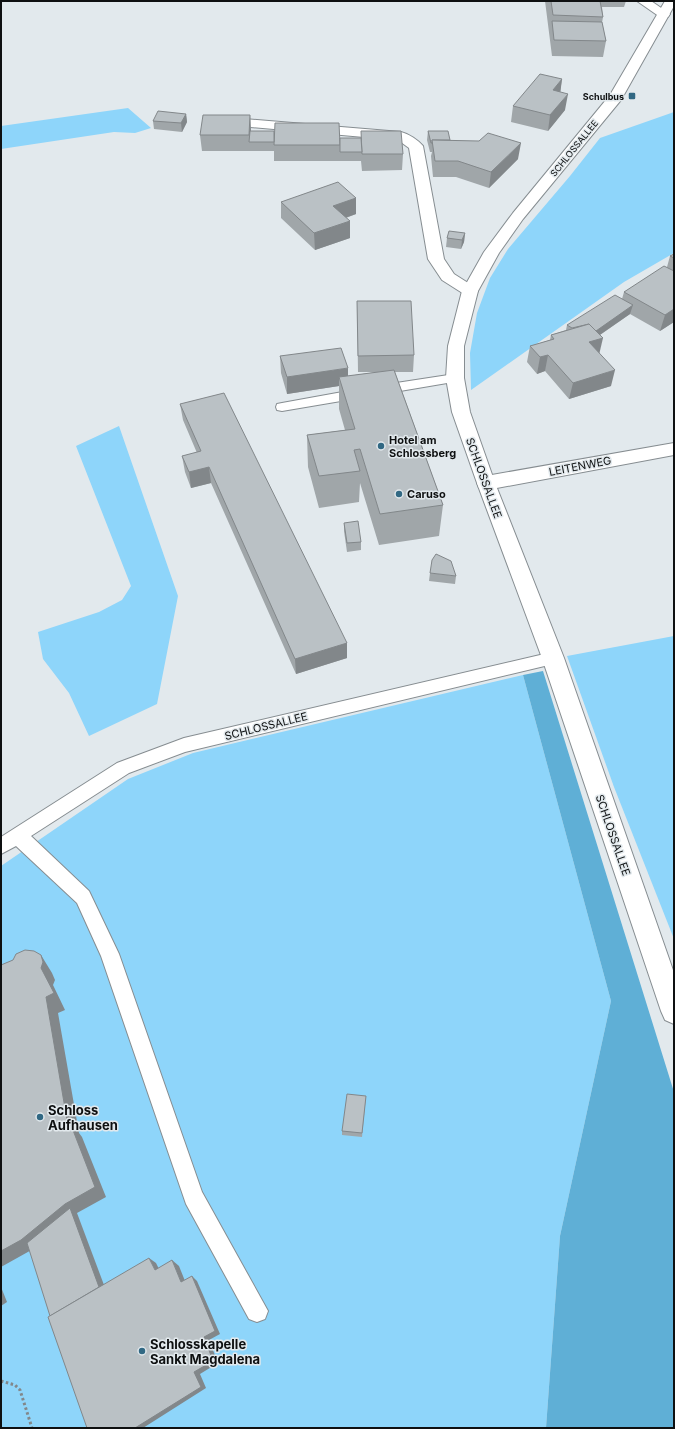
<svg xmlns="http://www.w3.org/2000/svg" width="675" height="1429" viewBox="0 0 675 1429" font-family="Inter,sans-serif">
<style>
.green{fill:#8ed5fa}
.forest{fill:#5fafd6}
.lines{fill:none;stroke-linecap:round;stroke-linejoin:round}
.lane-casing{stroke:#868d91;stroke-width:2}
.street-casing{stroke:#868d91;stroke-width:2}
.secondary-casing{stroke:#868d91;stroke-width:2}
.path{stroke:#82878a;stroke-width:3;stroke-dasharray:2.5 2.5;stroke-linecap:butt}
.lane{fill:#fff;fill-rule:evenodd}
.street{fill:#fff;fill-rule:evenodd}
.secondary{fill:#fff;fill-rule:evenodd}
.wall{fill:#a0a6a9}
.shaded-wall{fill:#82878a}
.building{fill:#bac1c5;stroke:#82878a}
.poi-dot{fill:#316883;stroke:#e2e9ed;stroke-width:1.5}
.labels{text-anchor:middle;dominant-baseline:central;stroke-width:3;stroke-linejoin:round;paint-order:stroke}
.far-poi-label{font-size:9px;font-weight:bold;fill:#0e1011;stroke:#e2e9ed;text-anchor:end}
.far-street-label{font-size:9px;fill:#0e1011;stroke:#e2e9ed}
.poi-label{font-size:11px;font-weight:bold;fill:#0e1011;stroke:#e2e9ed;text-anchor:start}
.street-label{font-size:11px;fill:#0e1011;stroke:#e2e9ed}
.near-poi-label{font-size:13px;font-weight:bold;fill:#0e1011;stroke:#e2e9ed;text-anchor:start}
</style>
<rect width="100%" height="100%" fill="#e2e9ed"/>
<!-- green -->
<g class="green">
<polygon points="128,108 151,128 135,133 114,132 1,149 1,126"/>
<polygon points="674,112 674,253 624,282 471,390 470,353 477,313 490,278 508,249 570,176 600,138"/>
<polygon points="119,426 178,596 157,704 89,736 69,693 43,659 38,632 99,612 122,600 131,586 76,446"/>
<polygon points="674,636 674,939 614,787 567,656"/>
<polygon points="523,675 611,1001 560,1236 546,1428 1,1428 1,866 128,779 193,753"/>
</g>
<!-- forest -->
<polygon class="forest" points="543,671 674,1092 674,1428 546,1428 560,1236 611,1001 523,675"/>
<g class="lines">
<defs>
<g id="lane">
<polygon points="455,374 459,375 461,378 459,381 282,411 277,410 276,407 277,404 282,403 370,387"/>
<polygon points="553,652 558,654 561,658 558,662 553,664 185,752 129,773 31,836 89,891 119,954 202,1192 268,1311 265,1319 257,1322 249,1319 186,1204 101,956 77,903 16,846 1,854 1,837 117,763 184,738"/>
</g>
<g id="street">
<polygon points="637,1 651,1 670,14 668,17 660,17"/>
<path d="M221 117 401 132C409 134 418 140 423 146L444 259 454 274 476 288 478 291 476 294 470 296 464 294 442 280 428 259 409 148 398 140 216 124 214 121 216 118Z"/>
<polygon points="674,443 674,455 486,490 479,488 477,483 479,478 486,476"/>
</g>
<polygon id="secondary" points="665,1 674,1 674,6 621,100 523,219 499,253 478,291 464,346 464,378 470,412 495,483 564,658 674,973 674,1024 665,1020 661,1011 542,658 477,483 452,412 446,378 448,346 462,291 484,252 513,213 610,95"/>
</defs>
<!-- lane casing -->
<use href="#lane" class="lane-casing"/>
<!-- street casing -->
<use href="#street" class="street-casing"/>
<!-- secondary casing -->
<use href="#secondary" class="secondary-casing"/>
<!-- path -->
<polyline class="path" points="1,1381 15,1385 20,1390 32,1428"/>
<!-- lane -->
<use href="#lane" class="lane"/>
<!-- street -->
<use href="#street" class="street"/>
<!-- secondary -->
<use href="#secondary" class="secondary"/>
</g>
<!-- wall -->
<g class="wall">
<polygon points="545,1 626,1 624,7 602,7 603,17 602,23 606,41 603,57 552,56"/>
<polygon points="562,79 560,92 565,110 548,131 511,122 513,106"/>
<polygon points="186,114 187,122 182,132 154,129 153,121"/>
<polygon points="250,115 251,131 340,138 403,154 402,170 362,171 361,161 274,161 274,151 202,151 200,135"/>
<polygon points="428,131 450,140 518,159 489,188 456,177 433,177 431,156 432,152 430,152 427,140"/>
<polygon points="356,198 356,214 346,218 350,221 350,238 315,250 281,218 281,202"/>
<polygon points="465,233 464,242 461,249 446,247 447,238"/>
<polygon points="674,254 674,322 660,331 630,314 600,335 599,353 611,386 569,399 545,371 537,374 527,362 530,346 550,340 551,335 566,330 567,325 622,299 624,292 667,267 670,256"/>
<polygon points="357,301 414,355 413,372 395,372 443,505 439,536 379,545 360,483 359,502 319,508 308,467 307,435 345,430 339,409 339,386 287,394 281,373 280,356 348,376 376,372 358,372"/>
<polygon points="180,404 347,643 347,658 296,674 211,483 191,488 185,472 182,456 197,453 183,420"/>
<polygon points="344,523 361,542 361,550 347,552 344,531"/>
<polygon points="430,573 456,576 455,584 429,581"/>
<polygon points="366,1096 362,1137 342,1135 342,1131"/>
</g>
<!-- shaded-wall -->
<g class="shaded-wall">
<polygon points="562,79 560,95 553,90"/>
<polygon points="568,94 565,110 548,131 550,115"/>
<polygon points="186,114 187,122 182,132 181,123"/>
<polygon points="250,115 251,132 249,142 249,135"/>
<polygon points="521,143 518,159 489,188 491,172"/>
<polygon points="356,198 356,214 333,222 333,206"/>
<polygon points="350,221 350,238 315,250 314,233"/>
<polygon points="465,233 464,242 461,249 462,240"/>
<polygon points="633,305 630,314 588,343 590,334"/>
<polygon points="674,309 674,322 660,331 665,315"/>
<polygon points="603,338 599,355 589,342"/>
<polygon points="548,355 545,371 537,374 540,357"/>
<polygon points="348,368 348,385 339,377 339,386 287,394 287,377"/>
<polygon points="615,370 611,386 569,399 573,383"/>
<polygon points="209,467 211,483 191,488 189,472"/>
<polygon points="347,643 347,658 296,674 295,659"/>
<polygon points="41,955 52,973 55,980 53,985 65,1010 58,1013 79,1133 82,1137 106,1197 77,1213 107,1293 35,1248 1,1267 1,1251 41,968"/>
<polygon points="149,1258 156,1263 162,1275 155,1270"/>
<polygon points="172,1260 179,1266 187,1286 181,1282"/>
<polygon points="192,1276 197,1281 220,1334 209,1340 218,1363 200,1374 206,1388 143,1428 135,1428 194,1372 204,1337"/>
<polygon points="1,1287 7,1302 1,1306"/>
</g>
<!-- building -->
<g class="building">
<polygon points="551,1 600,1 603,17 553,15"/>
<polygon points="552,21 602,22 606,41 554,40"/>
<polygon points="540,74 562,79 553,90 568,94 550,115 513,106"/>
<polygon points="158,111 186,114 181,123 153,121"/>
<polygon points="203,115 250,115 249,135 200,135"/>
<polygon points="275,123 339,123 340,145 274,145"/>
<polygon points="250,131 274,131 274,142 249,142"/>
<polygon points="361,131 401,131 403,154 362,154"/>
<polygon points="428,131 448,131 450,140 432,140 432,143 431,143"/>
<polygon points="488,133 521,143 491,172 458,161 435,161 432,140 479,141"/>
<polygon points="340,138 361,138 362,152 340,152"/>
<polygon points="338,182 356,198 333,206 350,221 314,233 281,202"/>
<polygon points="449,231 465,233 462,240 447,238"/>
<polygon points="674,254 674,258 670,256"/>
<polygon points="664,266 674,271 674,309 665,315 624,292"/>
<polygon points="615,295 633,305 596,331 589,324 572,328 567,325"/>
<polygon points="357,301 411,301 414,355 358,356"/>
<polygon points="589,324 603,338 589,342 615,370 573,383 548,355 540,357 530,346 554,339 551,335"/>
<polygon points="341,348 348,368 287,377 280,356"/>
<polygon points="394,370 443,505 380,514 360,449 354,450 360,471 319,476 307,435 355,429 339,377"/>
<polygon points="224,393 347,643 295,659 209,467 189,472 182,456 201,451 180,404"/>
<polygon points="358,521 361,542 347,543 344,523"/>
<polygon points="436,554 451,561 456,576 430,573 432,560"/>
<polygon points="25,950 34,951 41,955 43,962 41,968 54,993 46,997 68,1126 71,1125 95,1187 65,1204 21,1240 1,1251 1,965 13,960 16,954"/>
<polygon points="347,1094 366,1096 362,1133 342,1131"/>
<polygon points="70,1208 99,1287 50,1316 27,1243"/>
<polygon points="149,1258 155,1270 172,1260 181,1282 192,1276 215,1331 204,1337 213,1361 194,1372 201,1387 135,1428 87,1428 48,1317"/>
</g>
<!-- markers -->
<g class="poi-dot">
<rect x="628" y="92" width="8" height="8" rx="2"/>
<circle cx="381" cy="446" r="4"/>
<circle cx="399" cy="494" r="4"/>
<circle cx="40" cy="1117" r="4"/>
<circle cx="142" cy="1351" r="4"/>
</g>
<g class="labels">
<!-- far-poi labels -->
<g class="far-poi-label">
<text x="624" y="96">Schulbus</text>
</g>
<!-- far-street labels -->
<g class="far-street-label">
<text transform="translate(574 148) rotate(-51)">SCHLOSSALLEE</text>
</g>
<!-- poi labels -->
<g class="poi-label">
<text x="389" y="440">Hotel am<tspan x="389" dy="13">Schlossberg</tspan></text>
<text x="407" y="494">Caruso</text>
</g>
<!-- street labels -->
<g class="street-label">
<text transform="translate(580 466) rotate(-11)">LEITENWEG</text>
<text transform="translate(484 478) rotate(70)">SCHLOSSALLEE</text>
<text transform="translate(266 726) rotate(-14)">SCHLOSSALLEE</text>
<text transform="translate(613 835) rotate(71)">SCHLOSSALLEE</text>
</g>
<!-- near-poi labels -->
<g class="near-poi-label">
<text x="48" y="1110">Schloss<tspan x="48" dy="15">Aufhausen</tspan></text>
<text x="150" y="1344">Schlosskapelle<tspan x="150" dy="15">Sankt Magdalena</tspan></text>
</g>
</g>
<!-- border -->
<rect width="675" height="1429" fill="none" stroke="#0e1011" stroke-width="4"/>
</svg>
